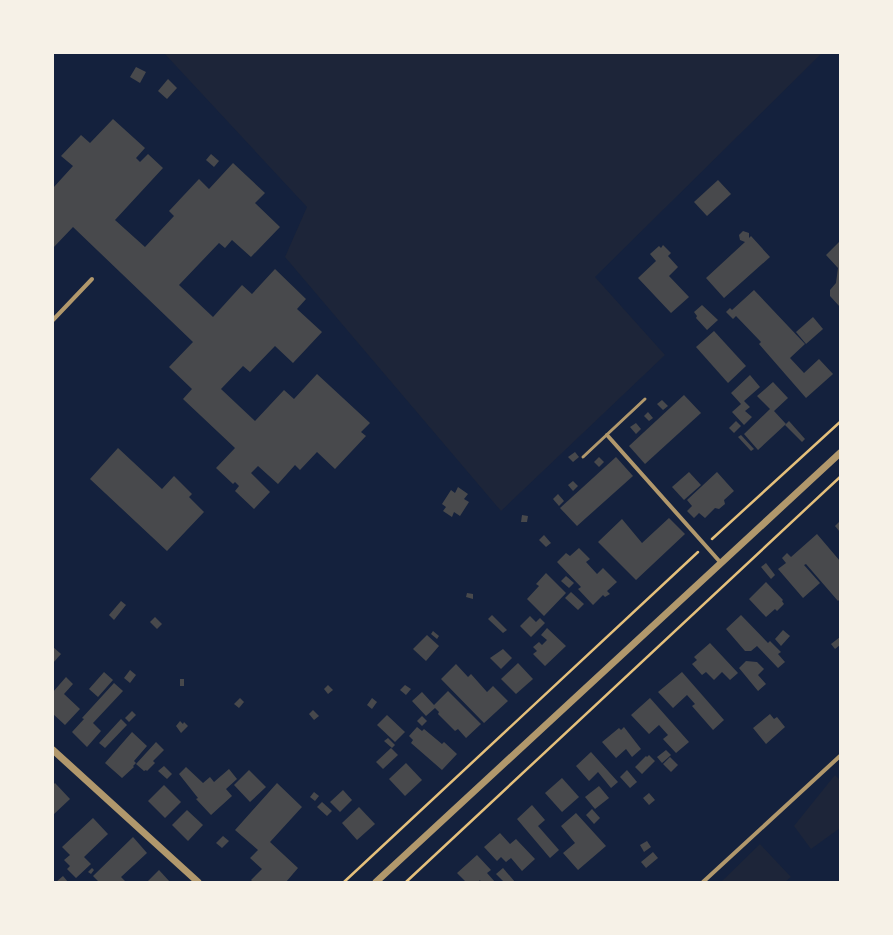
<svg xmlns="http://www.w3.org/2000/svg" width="893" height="935" viewBox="0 0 893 935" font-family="Inter,sans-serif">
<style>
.green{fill:#1d2539}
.building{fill:#48494c}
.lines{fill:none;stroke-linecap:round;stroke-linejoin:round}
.path{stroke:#e5c07b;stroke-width:2.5}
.service{stroke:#b1986c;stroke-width:3}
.minor{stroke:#b1986c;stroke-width:4}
.tertiary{stroke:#b1986c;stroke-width:7}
</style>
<rect width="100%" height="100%" fill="#14213d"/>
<!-- green -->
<g class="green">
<polygon points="164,53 822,53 595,277 665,355 501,511 285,257 307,207"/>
<polygon points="835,775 840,780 840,828 811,849 794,826"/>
<polygon points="760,844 791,877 785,882 721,882"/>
</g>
<!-- building -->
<g class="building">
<polygon points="136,67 146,72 140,83 130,77"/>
<polygon points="168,79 177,88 167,99 158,91"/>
<polygon points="113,119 145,148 136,158 140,162 148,154 163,168 115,220 145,247 174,216 169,211 199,179 209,189 233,163 265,193 255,203 280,227 251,257 232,240 225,248 219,243 179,285 213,317 242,285 252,294 275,269 306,299 297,309 322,332 293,363 275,346 250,372 243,366 221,389 255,421 284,390 294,399 317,374 370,423 361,432 366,436 335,469 317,452 300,470 295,465 278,484 258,466 251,473 270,492 254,509 235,491 239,486 235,482 233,484 216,468 235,448 183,399 192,389 169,367 193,342 73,227 53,248 53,188 73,166 61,156 81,135 90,143"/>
<polygon points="211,154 219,161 214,167 206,160"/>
<polygon points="718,180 731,194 707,216 694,202"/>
<polygon points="743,231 749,233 749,238 751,236 770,257 724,298 706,278 745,242 740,240 739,235"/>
<polygon points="840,239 840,307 830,296 830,290 836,283 838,268 826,255 839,242"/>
<polygon points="663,245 671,253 668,256 678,267 669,276 689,297 671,313 638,278 656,261 650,254 659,246 661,248"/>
<polygon points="754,290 805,344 790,358 804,373 819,359 833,374 806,398 759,344 761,342 736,316 733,319 726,312 730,308 732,310"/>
<polygon points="702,305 718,320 707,330 696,318 697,316 694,312"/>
<polygon points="813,317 823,329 806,344 796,332"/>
<polygon points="714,331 746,366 728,383 696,347"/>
<polygon points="750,375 760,387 744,401 750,407 745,411 752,417 744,425 732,412 741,404 731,393"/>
<polygon points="773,382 788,398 774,411 786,424 758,450 744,434 770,409 757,396"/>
<polygon points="684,395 701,413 645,464 629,446"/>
<polygon points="662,400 668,406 663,410 657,404"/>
<polygon points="648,412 653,418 649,421 644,416"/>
<polygon points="736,421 741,426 734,433 729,428"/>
<polygon points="789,421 805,439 802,442 785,425"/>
<polygon points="636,423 641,429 636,434 630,427"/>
<polygon points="741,435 754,449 751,451 738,437"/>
<polygon points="118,448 162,489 174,476 192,494 189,497 204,512 167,551 90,479"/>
<polygon points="575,452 579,457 573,462 568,457"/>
<polygon points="599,457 604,462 599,467 594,462"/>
<polygon points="616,457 633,476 577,526 560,508"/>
<polygon points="689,472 701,485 684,500 672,487"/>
<polygon points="717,472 734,491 724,500 725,504 719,509 715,508 705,518 699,513 694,518 687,511 692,506 687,500"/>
<polygon points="573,481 578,486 573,491 568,485"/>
<polygon points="458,487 468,494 464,499 469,502 460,516 454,512 452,517 443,511 446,507 442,504 451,490 455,493"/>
<polygon points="558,494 564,501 559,506 553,499"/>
<polygon points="522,515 528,516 527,522 521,522"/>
<polygon points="669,518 685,534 636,580 598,542 622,519 642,543"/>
<polygon points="840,521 840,532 835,526"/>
<polygon points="817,534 840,561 840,599 838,601 806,564 804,565 820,583 803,598 778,569 786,563 782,558 787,553 791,557"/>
<polygon points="544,535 551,543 546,547 539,540"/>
<polygon points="579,548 590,559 586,562 597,574 603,568 617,582 607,591 610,594 605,597 603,595 593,605 578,589 581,587 557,562 566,553 570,556"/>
<polygon points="766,563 775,575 771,579 761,567"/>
<polygon points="546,573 566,593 544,616 527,599 539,586 536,584"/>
<polygon points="566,576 574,583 569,588 561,581"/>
<polygon points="766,582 783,600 782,601 784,604 777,611 775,609 766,617 749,599"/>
<polygon points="571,592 584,604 578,610 565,598"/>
<polygon points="467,593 473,594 473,599 466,597"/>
<polygon points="121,601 126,605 114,620 109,615"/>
<polygon points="492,615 507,630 503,633 488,619"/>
<polygon points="741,615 768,643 770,641 781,652 778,654 785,662 778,668 757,646 751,651 745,651 726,629"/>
<polygon points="530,616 536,622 540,618 545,623 531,637 520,626"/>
<polygon points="155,617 162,624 157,629 150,622"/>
<polygon points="547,628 566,646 545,666 533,654 537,651 533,647 539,642 542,645 547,640 541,635"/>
<polygon points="783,630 790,636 781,646 775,639"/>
<polygon points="433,631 439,636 437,639 431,634"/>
<polygon points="427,635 439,646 426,661 413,649"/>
<polygon points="840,637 840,645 835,649 831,644"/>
<polygon points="710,643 738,673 730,680 722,672 714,680 706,672 702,675 692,664 697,660 694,657"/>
<polygon points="53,647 61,654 53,663"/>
<polygon points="503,649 512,658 501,669 490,658"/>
<polygon points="746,661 757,662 764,669 758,675 766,684 758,691 739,668"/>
<polygon points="518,663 533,679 516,694 501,679"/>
<polygon points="456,664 468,677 471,674 487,692 493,686 508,701 484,723 441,679"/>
<polygon points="130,670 136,675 130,683 124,678"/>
<polygon points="104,672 113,680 98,697 89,689"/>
<polygon points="682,672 724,720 713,730 692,706 695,704 687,695 673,708 658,692"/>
<polygon points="66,677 73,684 64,694 80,709 65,725 53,714 53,692"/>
<rect x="180" y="679" width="4" height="7"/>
<polygon points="114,683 123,691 93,723 101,731 87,747 72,732 84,719 82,718"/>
<polygon points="328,685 333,690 328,694 324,689"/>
<polygon points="405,685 411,689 406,695 400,690"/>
<polygon points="448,691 481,724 466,738 458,729 455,731 438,714 439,712 435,708 426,716 412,701 422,692 434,705"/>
<polygon points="240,698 244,702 239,708 234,704"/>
<polygon points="372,698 377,702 372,709 367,705"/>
<polygon points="650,698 689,742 676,753 663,739 668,735 659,725 649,734 631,715"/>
<polygon points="313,710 319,716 314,720 309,714"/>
<polygon points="132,711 136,715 129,722 125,718"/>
<polygon points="770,714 774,719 777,717 785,727 766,744 753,728"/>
<polygon points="387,715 405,732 395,742 377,725"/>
<polygon points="422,716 427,721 422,726 417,721"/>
<polygon points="121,719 127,725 105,748 99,743"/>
<polygon points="180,721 183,724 184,722 188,726 181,733 176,726"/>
<polygon points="417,727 422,731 424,729 442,744 444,742 457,754 442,770 411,743 413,740 409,736"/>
<polygon points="624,727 641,749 632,757 626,749 616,758 602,742 619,728 621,730"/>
<polygon points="132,732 147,746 134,761 136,763 133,766 134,767 122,778 105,763"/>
<polygon points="388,738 395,745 392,748 384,741"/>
<polygon points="156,742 164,750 153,761 155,763 147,771 146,770 144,771 136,764"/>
<polygon points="391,748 398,755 383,769 376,762"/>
<polygon points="666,750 671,755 662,763 657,757"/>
<polygon points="591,752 618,782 611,788 598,772 589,781 576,766"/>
<polygon points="649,755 655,761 642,774 635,767 646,756 647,757"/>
<polygon points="670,757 678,765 671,772 663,764"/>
<polygon points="406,763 422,780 405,796 389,779"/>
<polygon points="164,766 172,774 167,779 158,771"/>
<polygon points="186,767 203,783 210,777 214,782 229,769 237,779 226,789 232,796 211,815 196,799 198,798 179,774"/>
<polygon points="249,770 266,787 250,802 234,785"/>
<polygon points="627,770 637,782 630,788 620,777"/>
<polygon points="562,778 579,797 562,812 545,793"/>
<polygon points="55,783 70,799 53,815 53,785"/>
<polygon points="277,783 302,807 270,842 298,868 286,882 253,882 251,880 262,869 250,858 258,850 235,830"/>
<polygon points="164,785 181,802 165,818 148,801"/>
<polygon points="599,786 609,798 595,809 585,797"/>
<polygon points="343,790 352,800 340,812 330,802"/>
<polygon points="314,792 319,796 315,801 310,797"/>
<polygon points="649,793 655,800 649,805 643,798"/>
<polygon points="322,802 332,811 327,816 317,807"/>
<polygon points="532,805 545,820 538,826 559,850 550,858 517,819"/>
<polygon points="359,807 375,824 357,840 342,823"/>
<polygon points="592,809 600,818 594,824 586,815"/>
<polygon points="187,810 203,825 188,841 172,825"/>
<polygon points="576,813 606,846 578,870 563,853 575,843 561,826"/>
<polygon points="93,818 108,834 84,857 91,864 76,878 67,869 70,866 64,860 70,855 62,847"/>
<polygon points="500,833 510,844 516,839 535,859 522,871 511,858 506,862 501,857 497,861 484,847"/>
<polygon points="223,836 229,841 222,848 216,843"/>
<polygon points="133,837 147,853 121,877 126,882 99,882 93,876"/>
<polygon points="647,841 651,847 644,852 640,845"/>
<polygon points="653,852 658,858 646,868 641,862"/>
<polygon points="477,855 491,870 487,873 495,882 481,882 480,880 478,882 466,882 457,873"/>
<polygon points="92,868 94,870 91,874 88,872"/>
<polygon points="503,868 515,882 504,882 496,874"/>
<polygon points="159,870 170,882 147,882"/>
<polygon points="63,876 68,882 56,882"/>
</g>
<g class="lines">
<!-- path -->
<g class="path">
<polyline points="712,539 840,422"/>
<polyline points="344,882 698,552"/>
<polyline points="406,882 840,477"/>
</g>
<!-- service -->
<polyline class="service" points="583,457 645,399"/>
<!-- minor -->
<g class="minor">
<polyline points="53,320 92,279"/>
<polyline points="607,435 721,563"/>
<polyline points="703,882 840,756"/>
</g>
<!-- tertiary -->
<g class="tertiary">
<polyline points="53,750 198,882"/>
<polyline points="376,882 840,453"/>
</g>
</g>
<!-- border -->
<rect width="893" height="935" fill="none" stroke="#f6f1e7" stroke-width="108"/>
</svg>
